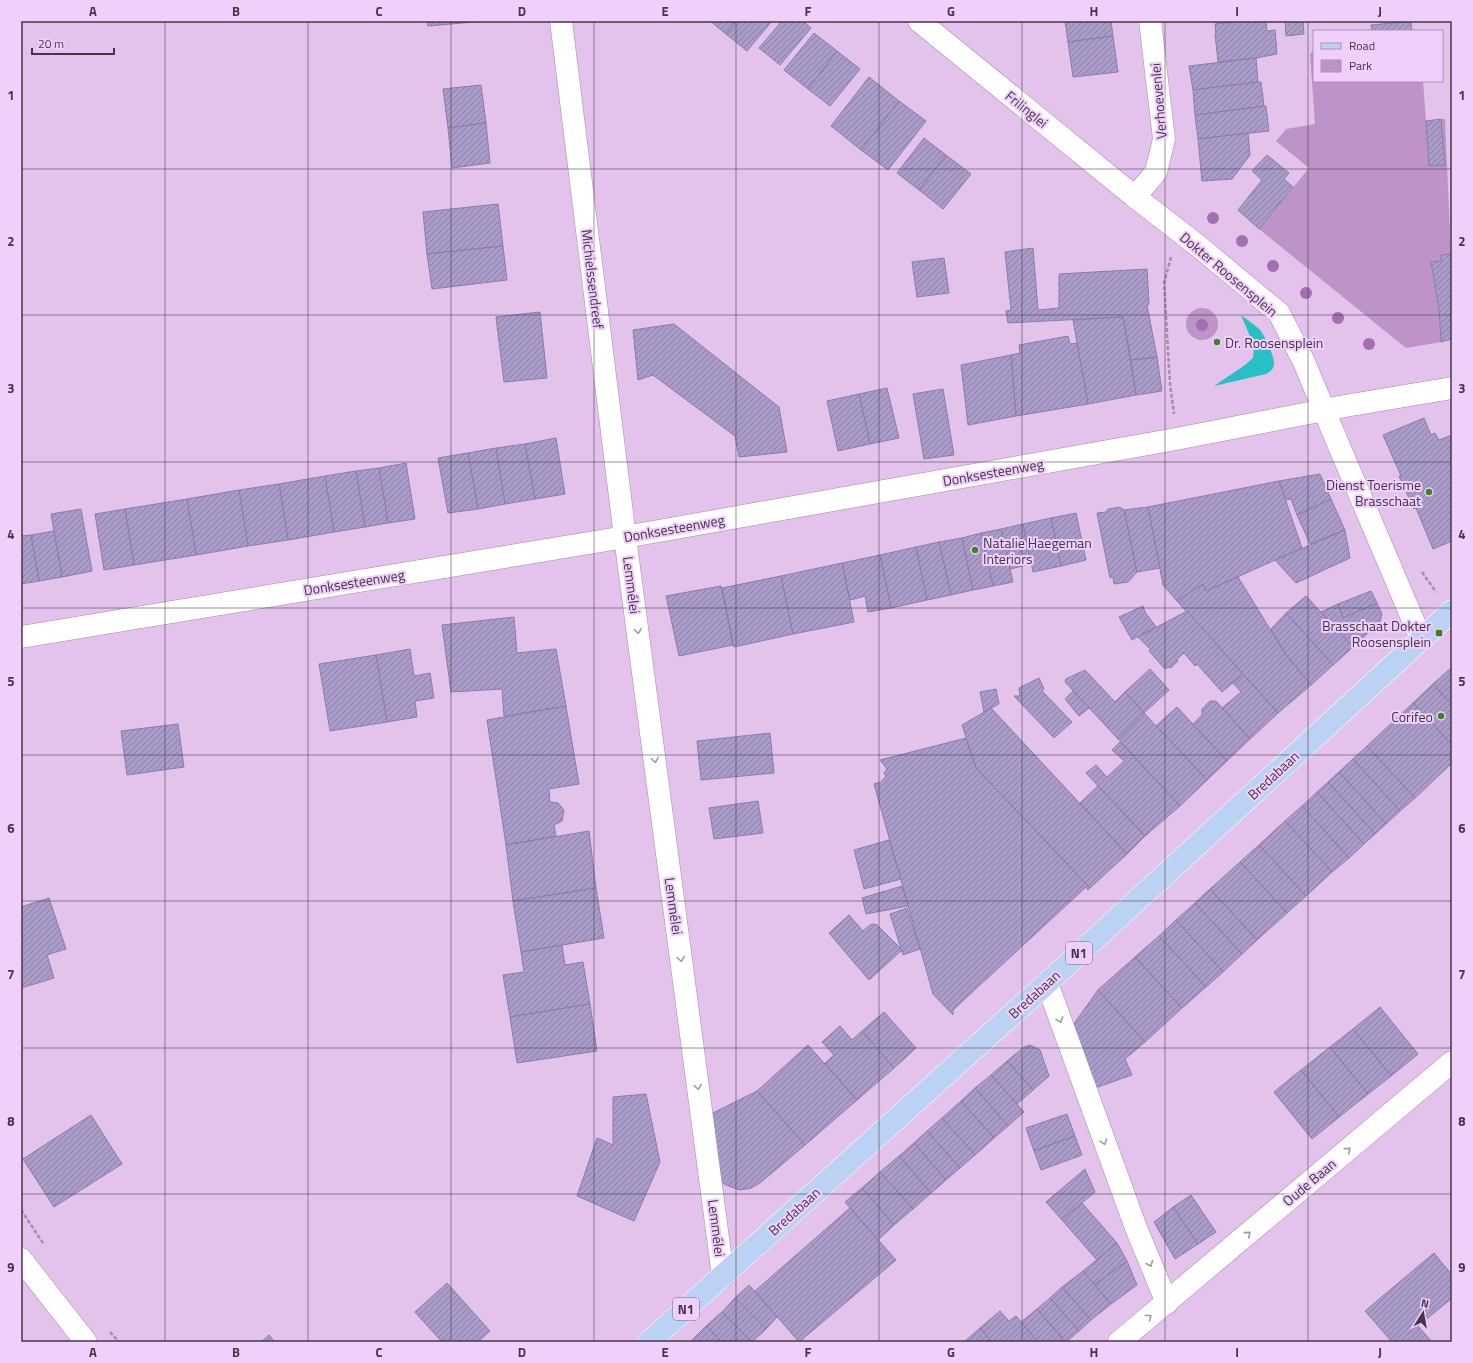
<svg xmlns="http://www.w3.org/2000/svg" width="1473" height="1363" viewBox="0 0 1473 1363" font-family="'Titillium Web',sans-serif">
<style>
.green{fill:#bd93c8}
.water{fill:#27c0c5}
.building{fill:url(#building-hatch);stroke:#8a7da9}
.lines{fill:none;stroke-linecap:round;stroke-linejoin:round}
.minor-casing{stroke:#a788af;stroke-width:23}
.major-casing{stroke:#fff;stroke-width:23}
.path{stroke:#a58cac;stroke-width:2.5;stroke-dasharray:4 2;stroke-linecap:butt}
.minor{stroke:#fff;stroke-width:22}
.major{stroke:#bbd2f5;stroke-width:22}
.tree{fill:#a36fb1}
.oneway{stroke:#a19aa3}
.grid{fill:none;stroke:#433647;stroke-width:1;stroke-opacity:0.55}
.poi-dot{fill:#3e8225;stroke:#f0d0fa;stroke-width:1.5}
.labels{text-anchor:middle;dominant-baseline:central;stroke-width:4;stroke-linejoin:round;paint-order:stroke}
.shield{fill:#f0d0fa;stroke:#77647d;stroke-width:1}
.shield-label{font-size:13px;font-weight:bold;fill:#433647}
.street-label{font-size:14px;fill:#433647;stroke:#f0d0fa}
.poi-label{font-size:14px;fill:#433647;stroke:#f0d0fa;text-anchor:end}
.neatline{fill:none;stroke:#433647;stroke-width:1.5}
.grid-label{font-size:13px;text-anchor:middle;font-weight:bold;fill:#433647}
</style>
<defs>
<pattern id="building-hatch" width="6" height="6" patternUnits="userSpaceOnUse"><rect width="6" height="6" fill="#a99cc9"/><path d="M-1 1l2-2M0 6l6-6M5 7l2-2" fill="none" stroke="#8b80a5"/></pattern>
</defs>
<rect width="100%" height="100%" fill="#e3c3ec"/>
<!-- green -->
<g class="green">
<polygon points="1314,52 1314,81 1423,81 1426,121 1445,119 1451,254 1441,255 1441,261 1431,262 1439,309 1441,342 1406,348 1259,229 1309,168 1276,141 1286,129 1315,124 1310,53"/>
<circle cx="1202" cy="324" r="16"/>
</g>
<!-- water -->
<path class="water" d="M1241 315C1247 320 1254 324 1259 329 1264 333 1275 358 1274 364 1274 369 1270 372 1266 374L1214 386 1245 365 1253 358 1254 346Z"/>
<!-- building -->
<g class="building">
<polygon points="427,21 485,21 428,26"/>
<polygon points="710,21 737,21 726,34"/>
<polygon points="737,21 772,21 747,51 726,34"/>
<polygon points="782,21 803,21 811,28 780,65 759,48"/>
<polygon points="1065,21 1111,21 1113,36 1068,42"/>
<polygon points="1241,21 1266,21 1267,31 1275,30 1277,54 1256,58 1218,62 1215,34 1216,34 1215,24"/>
<polygon points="1285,21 1303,21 1304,34 1286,36"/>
<polygon points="1402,22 1411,23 1412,31 1372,31 1371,25"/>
<polygon points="814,33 837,51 808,89 784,70"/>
<polygon points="1113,36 1118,72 1073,77 1068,42"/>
<polygon points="837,51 860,69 830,106 808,89"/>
<polygon points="1256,58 1258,82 1193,90 1189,66"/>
<polygon points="869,77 899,101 861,150 831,126"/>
<polygon points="1258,82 1261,82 1264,106 1195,115 1193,90"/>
<polygon points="481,85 486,123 448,128 443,89"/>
<polygon points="899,101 926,121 888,170 861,150"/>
<polygon points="1266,106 1269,131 1198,139 1195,115"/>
<polygon points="1441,119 1445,165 1429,166 1426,121"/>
<polygon points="486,123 490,163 452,168 448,128"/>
<polygon points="1248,133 1250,155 1232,179 1202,181 1198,139"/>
<polygon points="924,138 946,155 919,190 897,173"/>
<polygon points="946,155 971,174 943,209 919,190"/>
<polygon points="1267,155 1289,173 1284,179 1293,187 1259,229 1238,210 1262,180 1252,171"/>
<polygon points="498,204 503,246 427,254 423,212"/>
<polygon points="503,246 507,280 432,289 427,254"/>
<polygon points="1033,248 1038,310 1059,308 1059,274 1147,269 1149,304 1147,305 1157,357 1131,360 1123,317 1008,323 1006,311 1011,310 1005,252"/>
<polygon points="1451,254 1452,262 1452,339 1441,342 1439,309 1431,262 1441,261 1441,255"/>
<polygon points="944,258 949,293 917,297 912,262"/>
<polygon points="540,312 547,378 504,382 496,317"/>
<polygon points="1123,317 1136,395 1088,404 1073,320"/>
<polygon points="674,324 779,407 787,452 739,457 735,436 653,375 638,380 633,330"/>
<polygon points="1068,336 1070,344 1077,343 1088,404 1016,416 1011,355 1020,353 1019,345"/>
<polygon points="1011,355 1016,416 968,425 961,365"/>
<polygon points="1157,357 1162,391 1136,395 1131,360"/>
<polygon points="887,388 899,438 870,444 859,394"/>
<polygon points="943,389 954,455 924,459 913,394"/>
<polygon points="859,394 870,444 838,451 827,401"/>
<polygon points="1424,418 1431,435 1435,433 1439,440 1452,435 1452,541 1433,549 1416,508 1414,509 1399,476 1401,476 1383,435"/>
<polygon points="556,438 565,494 535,499 525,444"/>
<polygon points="525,444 535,499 505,504 496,448"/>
<polygon points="496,448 505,504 478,509 468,453"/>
<polygon points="468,453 478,509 448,513 438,458"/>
<polygon points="406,463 415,519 388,523 379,468"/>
<polygon points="379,468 388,523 365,527 356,471"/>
<polygon points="356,471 365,527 334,532 325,476"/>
<polygon points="1320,474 1331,499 1297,515 1291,499 1286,500 1279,481"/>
<polygon points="325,476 334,532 288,540 279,484"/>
<polygon points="1279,481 1302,548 1206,591 1203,584 1177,601 1163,585 1148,507"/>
<polygon points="279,484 288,540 248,546 239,490"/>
<polygon points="239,490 248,546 196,555 187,499"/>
<polygon points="187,499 196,555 134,565 125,509"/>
<polygon points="1331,499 1345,530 1310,544 1297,515"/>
<polygon points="1120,507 1124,510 1137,572 1128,582 1114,584 1113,577 1110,578 1097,513 1106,512 1108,509"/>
<polygon points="1148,507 1160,568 1137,572 1124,510"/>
<polygon points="81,509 92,571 62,577 51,514"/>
<polygon points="125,509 134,565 104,570 95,514"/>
<polygon points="1076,513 1086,560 1061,566 1051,518"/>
<polygon points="1051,518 1061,566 1033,572 1023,524"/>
<polygon points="1023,524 1031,564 1010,569 1001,529"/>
<polygon points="1001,529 1013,582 993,586 981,533"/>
<polygon points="1345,530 1350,558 1296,583 1275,560"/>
<polygon points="54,531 62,577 39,581 31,535"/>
<polygon points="981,533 993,586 973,590 962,538"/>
<polygon points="31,535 39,581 21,584 21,536"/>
<polygon points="962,538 973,590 951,595 939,542"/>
<polygon points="939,542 951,595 927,600 916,547"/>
<polygon points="916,547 927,600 891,608 880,555"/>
<polygon points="880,555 891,608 868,612 865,596 850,600 842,563"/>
<polygon points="842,563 854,622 793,634 781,576"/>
<polygon points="781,576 793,634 734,647 722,588"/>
<polygon points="1238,577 1286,655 1311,685 1278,713 1177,601 1203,584 1206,591"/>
<polygon points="721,586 733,645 679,656 666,596"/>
<polygon points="1371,591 1377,603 1343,618 1338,604"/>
<polygon points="1306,596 1353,647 1333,665 1286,613"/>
<polygon points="1377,603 1382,614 1380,622 1353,647 1321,612 1338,604 1343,618"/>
<polygon points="1143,606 1145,612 1156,627 1132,640 1119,617"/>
<polygon points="1187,611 1243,674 1222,692 1197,664 1195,666 1184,653 1177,659 1178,661 1171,668 1168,667 1165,669 1149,651 1151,650 1138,637"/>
<polygon points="1286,613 1333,665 1311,685 1286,655 1271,629"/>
<polygon points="514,617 517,653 556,649 566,706 504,716 502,689 451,692 442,625"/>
<polygon points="410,649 414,676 430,673 434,698 415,701 417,717 387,722 376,655"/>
<polygon points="376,655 387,722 330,731 319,664"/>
<polygon points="1451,668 1452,669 1452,705 1433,684"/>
<polygon points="1150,669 1169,690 1144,713 1125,692"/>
<polygon points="1085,670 1115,702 1125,692 1144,713 1118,739 1065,682 1066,679"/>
<polygon points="1243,674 1278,713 1250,739 1222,708 1241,692 1233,683"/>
<polygon points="1039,678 1044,689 1042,691 1072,722 1054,738 1014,696 1020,696 1019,688"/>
<polygon points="1433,684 1452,705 1452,745 1413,703"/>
<polygon points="996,689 999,704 984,712 980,692"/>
<polygon points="1073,691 1089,708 1079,716 1065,699"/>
<polygon points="1210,701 1216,701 1250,739 1227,761 1193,724 1202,715 1202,709"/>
<polygon points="1413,703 1452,745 1452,763 1415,798 1367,746"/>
<polygon points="566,706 579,784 549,789 550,802 558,803 564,810 562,821 554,825 556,836 506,845 487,720"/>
<polygon points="1177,707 1227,761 1207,780 1156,726"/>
<polygon points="991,708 1127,854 1090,888 976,768 962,725"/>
<polygon points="1144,713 1207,780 1180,806 1118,739"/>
<polygon points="178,724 184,767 127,775 121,731"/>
<polygon points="770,733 774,773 701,780 697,741"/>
<polygon points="966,738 976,768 1090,888 1088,890 1086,887 953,1010 953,1015 933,994 874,784 881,782 886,776 884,773 887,769 880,760"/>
<polygon points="1120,742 1180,806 1145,836 1086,773 1096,765 1107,777 1124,761 1112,750"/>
<polygon points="1367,746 1415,798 1400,811 1353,759"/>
<polygon points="1353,759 1400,811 1386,824 1339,772"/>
<polygon points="1339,772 1386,824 1375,834 1328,782"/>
<polygon points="1328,782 1375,834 1364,844 1317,792"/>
<polygon points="1098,786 1145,836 1127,854 1080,803"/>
<polygon points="1317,792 1364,844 1349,858 1302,806"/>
<polygon points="758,801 763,833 714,839 709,808"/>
<polygon points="1302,806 1349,858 1332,872 1285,821"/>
<polygon points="1285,821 1332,872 1306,896 1259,845"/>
<polygon points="589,831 596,888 513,901 506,845"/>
<polygon points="889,840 901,879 864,889 854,850"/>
<polygon points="1259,845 1306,896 1287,913 1240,862"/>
<polygon points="1240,862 1287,913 1257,940 1210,889"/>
<polygon points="902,886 908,906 866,914 862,898"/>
<polygon points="596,888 604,938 521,952 513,901"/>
<polygon points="1210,889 1257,940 1242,954 1195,903"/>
<polygon points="49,898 66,949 47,955 54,978 21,988 21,907"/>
<polygon points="1195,903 1242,954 1223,972 1176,920"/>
<polygon points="907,908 920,949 903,955 890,914"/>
<polygon points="849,915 863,931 870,925 874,924 877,925 902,950 869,980 829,933"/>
<polygon points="1176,920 1223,972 1206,987 1159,936"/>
<polygon points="1159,936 1206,987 1182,1008 1135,957"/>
<polygon points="562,945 565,965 583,962 590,1004 510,1017 503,975 524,972 521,952"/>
<polygon points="1135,957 1182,1008 1145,1042 1098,990"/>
<polygon points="1098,990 1145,1042 1125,1059 1132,1075 1092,1089 1073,1025"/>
<polygon points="590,1004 597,1051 517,1063 510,1017"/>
<polygon points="1380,1007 1418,1054 1391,1076 1353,1029"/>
<polygon points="884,1012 916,1048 894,1068 862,1031"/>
<polygon points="840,1026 852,1040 862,1031 894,1068 857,1100 825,1063 834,1055 822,1042"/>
<polygon points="1353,1029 1391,1076 1368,1094 1330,1047"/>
<polygon points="808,1045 857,1100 805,1145 757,1091"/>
<polygon points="1030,1045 1040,1050 1049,1076 1033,1090 1007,1061 1024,1047"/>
<polygon points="1330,1047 1368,1094 1339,1117 1301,1070"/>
<polygon points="1007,1061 1033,1090 1017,1104 991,1075"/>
<polygon points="1301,1070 1339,1117 1312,1139 1274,1092"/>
<polygon points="991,1075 1024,1112 1008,1126 975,1088"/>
<polygon points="975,1088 1008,1126 994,1138 961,1101"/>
<polygon points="757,1091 805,1145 760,1183 751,1188 740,1190 731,1187 724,1184 720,1179 707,1116"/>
<polygon points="646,1094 660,1162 634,1221 577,1196 597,1138 613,1145 613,1097"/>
<polygon points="961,1101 994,1138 975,1155 942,1118"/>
<polygon points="1067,1114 1075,1136 1034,1151 1026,1128"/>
<polygon points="91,1115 122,1164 54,1207 23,1159"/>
<polygon points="942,1118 975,1155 960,1168 927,1131"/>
<polygon points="927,1131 960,1168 946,1180 914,1143"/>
<polygon points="1075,1136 1082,1155 1041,1170 1034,1151"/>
<polygon points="914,1143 946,1180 931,1193 899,1156"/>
<polygon points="899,1156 931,1193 913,1209 880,1172"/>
<polygon points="1085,1169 1095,1192 1062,1220 1046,1202"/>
<polygon points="880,1172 913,1209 894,1225 862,1188"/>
<polygon points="862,1188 894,1225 878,1240 845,1202"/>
<polygon points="1191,1195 1216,1232 1198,1244 1173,1207"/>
<polygon points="1082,1203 1117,1243 1097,1260 1062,1220"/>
<polygon points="1173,1207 1198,1244 1175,1259 1154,1222"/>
<polygon points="850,1208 896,1260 799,1342 755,1291"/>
<polygon points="1117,1243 1127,1261 1094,1285 1083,1271"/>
<polygon points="1434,1253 1452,1275 1452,1298 1418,1326 1432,1342 1392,1342 1365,1311"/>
<polygon points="1127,1261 1137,1285 1111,1304 1094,1285"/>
<polygon points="1083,1271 1111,1304 1091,1320 1062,1287"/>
<polygon points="447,1283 490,1331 478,1342 442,1342 415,1312"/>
<polygon points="749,1285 777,1317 766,1329 735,1298"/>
<polygon points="1062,1287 1091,1320 1079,1331 1050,1298"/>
<polygon points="735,1298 766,1329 752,1342 722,1312"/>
<polygon points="1050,1298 1079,1331 1066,1342 1037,1309"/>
<polygon points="1037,1309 1065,1342 1038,1342 1021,1322"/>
<polygon points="1000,1311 1009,1321 1016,1316 1038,1342 992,1342 980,1328"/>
<polygon points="722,1312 752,1342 722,1342 706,1326"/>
<polygon points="706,1326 722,1342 690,1342"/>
<polygon points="980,1328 992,1342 965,1342 965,1341"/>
<polygon points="269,1335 275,1342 261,1342"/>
</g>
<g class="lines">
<defs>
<g id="minor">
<polyline points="561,21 625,537 723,1276"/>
<polyline points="919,21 1135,197 1197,245 1279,313 1304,362 1339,446 1421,639"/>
<polyline points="1135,197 1156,172 1164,139 1150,21"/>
<polyline points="21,637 625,537 1176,439 1345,406 1452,388"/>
<polyline points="1047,983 1136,1228 1167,1303"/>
<polyline points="21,1259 86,1342"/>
<polyline points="1119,1342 1452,1062"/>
</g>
<polyline id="major" points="649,1342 1047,983 1452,611"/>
</defs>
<!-- minor casing -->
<use href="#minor" class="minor-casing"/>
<!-- major casing -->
<use href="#major" class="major-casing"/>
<!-- path -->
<g class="path">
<polyline points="1171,257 1164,283 1170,384 1174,414"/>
<polyline points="1422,572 1436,592"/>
<polyline points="21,1210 43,1243"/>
<polyline points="110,1332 119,1342"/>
</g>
<!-- minor -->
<use href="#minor" class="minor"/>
<!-- major -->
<use href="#major" class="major"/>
</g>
<!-- trees -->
<g class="tree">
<circle cx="1213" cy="218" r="6"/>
<circle cx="1242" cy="241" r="6"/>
<circle cx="1273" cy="266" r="6"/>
<circle cx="1306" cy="293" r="6"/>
<circle cx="1338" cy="318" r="6"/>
<circle cx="1202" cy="325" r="6"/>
<circle cx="1369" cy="344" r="6"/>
</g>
<!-- one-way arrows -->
<defs><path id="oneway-chevron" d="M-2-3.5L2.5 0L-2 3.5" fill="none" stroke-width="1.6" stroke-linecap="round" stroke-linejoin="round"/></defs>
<g class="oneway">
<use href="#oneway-chevron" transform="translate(638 631) rotate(82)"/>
<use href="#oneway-chevron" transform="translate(655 760) rotate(82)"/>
<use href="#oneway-chevron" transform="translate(681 959) rotate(82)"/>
<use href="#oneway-chevron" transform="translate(1060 1020) rotate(70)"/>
<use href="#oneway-chevron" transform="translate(698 1087) rotate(82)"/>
<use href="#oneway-chevron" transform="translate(1104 1142) rotate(70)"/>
<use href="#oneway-chevron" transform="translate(1348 1150) rotate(-40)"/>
<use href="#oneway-chevron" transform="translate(1248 1234) rotate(-40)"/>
<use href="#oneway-chevron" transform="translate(1150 1264) rotate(67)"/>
<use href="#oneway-chevron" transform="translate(1149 1317) rotate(-39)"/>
</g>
<!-- grid -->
<path class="grid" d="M165 21V1342M308 21V1342M451 21V1342M594 21V1342M736 21V1342M879 21V1342M1022 21V1342M1165 21V1342M1308 21V1342M21 169H1452M21 315H1452M21 462H1452M21 608H1452M21 755H1452M21 901H1452M21 1048H1452M21 1194H1452"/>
<!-- markers -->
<g class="poi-dot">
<circle cx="1217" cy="342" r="4"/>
<circle cx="1429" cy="492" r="4"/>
<circle cx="975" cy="550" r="4"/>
<rect x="1435" y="629" width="8" height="8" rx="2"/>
<circle cx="1441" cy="716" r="4"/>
</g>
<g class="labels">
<!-- shield labels -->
<g class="shield">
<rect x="1066" y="942" width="26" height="22" rx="3"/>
<rect x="673" y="1298" width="26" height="22" rx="3"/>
</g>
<g class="shield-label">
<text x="1079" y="953">N1</text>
<text x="686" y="1309">N1</text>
</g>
<!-- street labels -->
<g class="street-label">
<text transform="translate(1158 101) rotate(-95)">Verhoevenlei</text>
<text transform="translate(1027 109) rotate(39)">Frilinglei</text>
<text transform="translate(1229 274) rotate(40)">Dokter Roosensplein</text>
<text transform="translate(593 279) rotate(83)">Michielssendreef</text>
<text transform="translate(993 472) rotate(-10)">Donksesteenweg</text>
<text transform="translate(674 528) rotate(-10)">Donksesteenweg</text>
<text transform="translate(354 582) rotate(-9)">Donksesteenweg</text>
<text transform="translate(632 585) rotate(83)">Lemmélei</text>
<text transform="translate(1273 775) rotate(-43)">Bredabaan</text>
<text transform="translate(674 906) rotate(82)">Lemmélei</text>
<text transform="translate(1034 994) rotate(-42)">Bredabaan</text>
<text transform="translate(1309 1182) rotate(-40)">Oude Baan</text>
<text transform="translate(794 1211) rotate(-42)">Bredabaan</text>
<text transform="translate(717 1228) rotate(83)">Lemmélei</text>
</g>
<!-- poi labels -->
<g class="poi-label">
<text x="1225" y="342" text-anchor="start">Dr. Roosensplein</text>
<text x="1421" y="484">Dienst Toerisme<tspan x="1421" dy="16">Brasschaat</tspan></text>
<text x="983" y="542" text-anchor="start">Natalie Haegeman<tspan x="983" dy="16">Interiors</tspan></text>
<text x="1431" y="625">Brasschaat Dokter<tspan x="1431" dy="16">Roosensplein</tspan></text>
<text x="1433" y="716">Corifeo</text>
</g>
</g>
<!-- border -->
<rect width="1473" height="1363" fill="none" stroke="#f0d0fa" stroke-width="44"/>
<!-- legend -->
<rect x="1313" y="30" width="130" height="52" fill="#f0d0fa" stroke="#ab92b2"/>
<rect x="1321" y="43" width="20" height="6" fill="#bbd2f5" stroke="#ab92b2"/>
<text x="1349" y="50" font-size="12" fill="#433647">Road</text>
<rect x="1321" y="60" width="20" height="12" fill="#bd93c8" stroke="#ab92b2"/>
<text x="1349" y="70" font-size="12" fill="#433647">Park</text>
<!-- north arrow -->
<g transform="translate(1423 1313) rotate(11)" stroke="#f0d0fa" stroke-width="3" paint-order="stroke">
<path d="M0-3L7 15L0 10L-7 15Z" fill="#433647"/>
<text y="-6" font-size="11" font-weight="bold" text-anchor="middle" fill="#433647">N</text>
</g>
<!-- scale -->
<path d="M32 48v6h82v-6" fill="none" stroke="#433647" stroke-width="2"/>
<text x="38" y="48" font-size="12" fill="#433647" stroke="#f0d0fa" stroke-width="3" paint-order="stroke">20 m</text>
<rect x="22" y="22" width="1429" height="1319" class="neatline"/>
<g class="grid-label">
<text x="93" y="16">A</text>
<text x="236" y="16">B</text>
<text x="379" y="16">C</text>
<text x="522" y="16">D</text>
<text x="665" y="16">E</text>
<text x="808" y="16">F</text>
<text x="951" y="16">G</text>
<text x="1094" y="16">H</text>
<text x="1237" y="16">I</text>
<text x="1380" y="16">J</text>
<text x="11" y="100">1</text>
<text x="1462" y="100">1</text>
<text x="11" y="246">2</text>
<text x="1462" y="246">2</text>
<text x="11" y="393">3</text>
<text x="1462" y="393">3</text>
<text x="11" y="539">4</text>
<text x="1462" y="539">4</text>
<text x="11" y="686">5</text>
<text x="1462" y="686">5</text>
<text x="11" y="833">6</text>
<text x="1462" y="833">6</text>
<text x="11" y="979">7</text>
<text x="1462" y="979">7</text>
<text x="11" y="1126">8</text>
<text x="1462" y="1126">8</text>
<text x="11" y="1272">9</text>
<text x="1462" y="1272">9</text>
<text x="93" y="1357">A</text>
<text x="236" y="1357">B</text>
<text x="379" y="1357">C</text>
<text x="522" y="1357">D</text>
<text x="665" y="1357">E</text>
<text x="808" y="1357">F</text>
<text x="951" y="1357">G</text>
<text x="1094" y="1357">H</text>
<text x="1237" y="1357">I</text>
<text x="1380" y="1357">J</text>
</g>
</svg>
